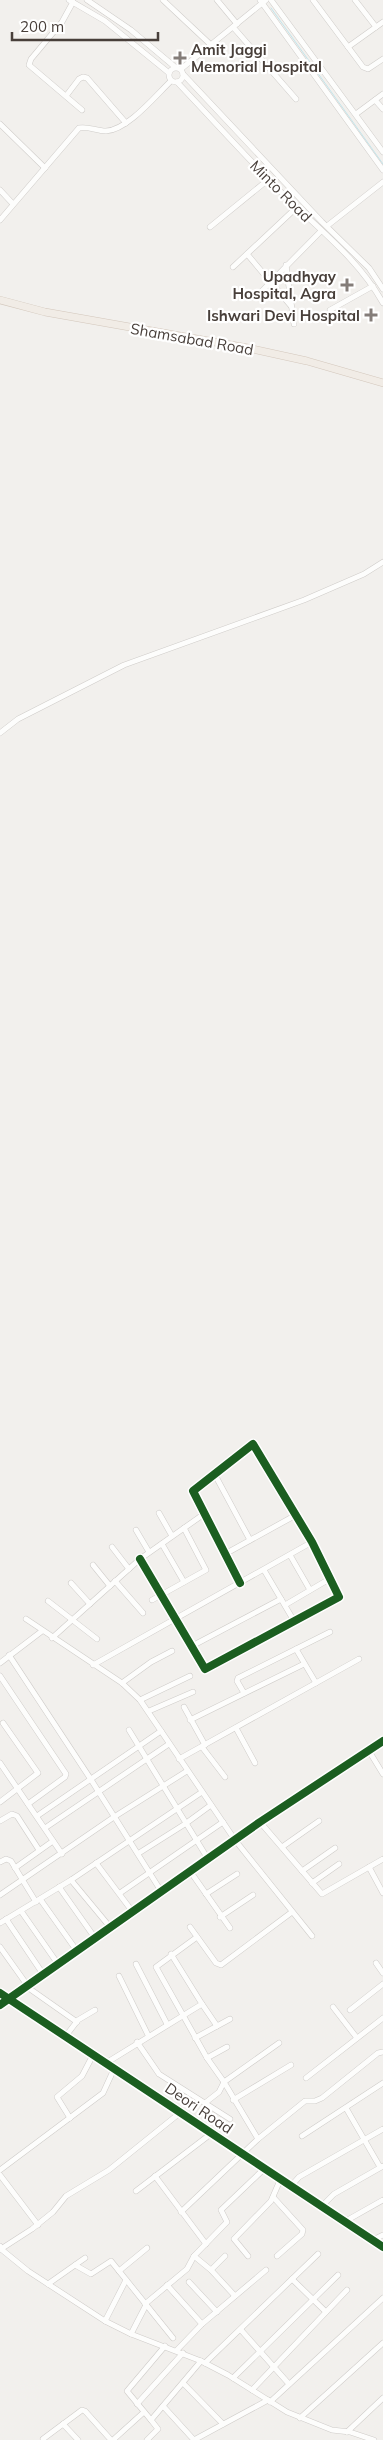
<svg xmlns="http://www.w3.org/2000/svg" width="383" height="2440" viewBox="0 0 383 2440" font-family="Mulish,sans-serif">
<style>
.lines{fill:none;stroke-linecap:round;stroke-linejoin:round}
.stream{stroke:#c2e5ec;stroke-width:1}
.minor-casing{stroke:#cfccc9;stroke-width:6}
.major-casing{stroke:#d3c7bc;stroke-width:8}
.minor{stroke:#fdfdfc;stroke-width:5}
.major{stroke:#f1ece6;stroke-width:7}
.cycleway-casing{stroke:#fff;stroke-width:11}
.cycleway{stroke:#1b5e20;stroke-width:8}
.poi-dot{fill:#847d79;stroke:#fff;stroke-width:2}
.labels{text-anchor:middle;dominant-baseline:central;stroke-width:4.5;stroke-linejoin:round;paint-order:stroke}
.poi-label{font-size:15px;font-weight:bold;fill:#483f3a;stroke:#fff;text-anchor:end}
.street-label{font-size:15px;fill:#483f3a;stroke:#fff}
</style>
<rect width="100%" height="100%" fill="#f2f0ed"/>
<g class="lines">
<!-- stream -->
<polyline class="stream" points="271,8 383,164"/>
<defs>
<g id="minor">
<polyline points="69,0 105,21 169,73"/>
<polyline points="87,0 131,30 175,67"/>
<polyline points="163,0 211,45"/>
<polyline points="217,0 237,24"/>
<polyline points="260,0 383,170"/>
<polyline points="271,0 383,152"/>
<polyline points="313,0 363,67 368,69 383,59"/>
<polyline points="355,0 376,27"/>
<polyline points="73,2 62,22 31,59 29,65 82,110"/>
<polyline points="233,27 296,99"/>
<polyline points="348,47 383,22"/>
<circle cx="176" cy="75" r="7"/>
<polyline points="181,69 266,0"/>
<polyline points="183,74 322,222 369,268 383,289"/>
<path d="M177 82C213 120 248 159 285 196 320 230 359 260 383 303"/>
<polyline points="66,96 79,79 83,77 87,78 126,123"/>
<polyline points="375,100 383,109"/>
<polyline points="356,114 383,94"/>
<polyline points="0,124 45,168"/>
<polyline points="0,190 13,204"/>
<path d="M0 220 79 128C88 126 96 131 106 131 128 130 156 95 171 81"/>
<polyline points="327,226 383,182"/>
<polyline points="210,227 269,179"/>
<polyline points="247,254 291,306"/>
<polyline points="286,265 294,324"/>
<polyline points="233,267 297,207"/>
<polyline points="257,296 321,231"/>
<polyline points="330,310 373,286"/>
<polyline points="0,733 18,719 124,665 304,600 364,574 383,562"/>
<polyline points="214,1473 250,1540"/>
<polyline points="159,1513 172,1536"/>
<polyline points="136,1530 149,1552"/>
<polyline points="162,1544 184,1582"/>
<polyline points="112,1547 129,1569"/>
<polyline points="225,1554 296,1515"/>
<polyline points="290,1555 310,1590"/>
<polyline points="140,1559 205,1669 339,1597 312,1542 253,1444 193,1491 240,1583"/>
<polyline points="93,1565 110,1586"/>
<polyline points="264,1570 294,1621"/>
<polyline points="115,1581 143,1613"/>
<polyline points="71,1583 90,1604"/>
<polyline points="152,1600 206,1570 184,1528"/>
<polyline points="48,1601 97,1639"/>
<polyline points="285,1605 331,1578"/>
<polyline points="26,1619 122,1683 140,1700 235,1840 312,1936"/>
<polyline points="52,1638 140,1559 204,1514"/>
<polyline points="192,1646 281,1599"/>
<polyline points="296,1649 316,1683"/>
<polyline points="9,1655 90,1778 161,1891"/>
<polyline points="0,1663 42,1631"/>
<polyline points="93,1665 312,1542"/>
<polyline points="0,1676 66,1774 65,1777 28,1804"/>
<polyline points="122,1683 151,1662 172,1651"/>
<polyline points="244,1693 237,1681 238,1678 330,1632"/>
<polyline points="140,1700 190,1676"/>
<polyline points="184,1707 205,1745"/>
<polyline points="149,1711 193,1692"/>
<polyline points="190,1720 304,1664"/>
<polyline points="236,1728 255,1763"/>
<polyline points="129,1730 208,1859"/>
<polyline points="202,1747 225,1777"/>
<polyline points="369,1751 383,1774"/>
<polyline points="179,1759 359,1659"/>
<polyline points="0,1763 62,1854"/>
<polyline points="0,1802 38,1773 3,1723"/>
<polyline points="37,1816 161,1731"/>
<polyline points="0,1821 12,1814 17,1816 39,1850"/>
<polyline points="260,1822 322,1894 383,1859"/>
<polyline points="45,1828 169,1744"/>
<polyline points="282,1847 319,1821"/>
<polyline points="139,1853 185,1824 211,1805"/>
<polyline points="0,1862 6,1859 11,1861 36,1902"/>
<polyline points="96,1863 132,1911"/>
<polyline points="369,1867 383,1893"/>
<polyline points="15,1868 53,1841"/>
<polyline points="190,1871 230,1928"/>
<polyline points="302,1871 335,1848"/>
<polyline points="71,1880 110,1927"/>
<polyline points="312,1883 339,1864"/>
<polyline points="59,1887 95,1938"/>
<polyline points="120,1893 223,1822"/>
<polyline points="206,1894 237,1874"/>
<polyline points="0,1895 114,1817 187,1771"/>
<polyline points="40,1899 77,1951"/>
<polyline points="21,1911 58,1964"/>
<polyline points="220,1917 253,1895"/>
<polyline points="6,1919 43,1974"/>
<polyline points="0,1923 71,1880 202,1792"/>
<polyline points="190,1927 216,1963 221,1965 292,1912"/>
<polyline points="197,1937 156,1967 207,2058 224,2082 279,2043"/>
<polyline points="0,1947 30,1989 77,2022"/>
<polyline points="376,1963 383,1973"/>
<polyline points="136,1964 167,2024"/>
<polyline points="119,1976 148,2035"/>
<polyline points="0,1993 383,2247"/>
<polyline points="202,2004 217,2026"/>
<polyline points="0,2005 260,1822 383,1741"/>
<polyline points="333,2007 357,2038"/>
<polyline points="350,2010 383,1984"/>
<polyline points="65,2037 78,2020 95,2010"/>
<polyline points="195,2038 230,2019"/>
<polyline points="137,2042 159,2074 230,2119"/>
<polyline points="207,2058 227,2047"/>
<polyline points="106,2063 202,2004 171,1954"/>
<polyline points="306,2078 383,2018"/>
<polyline points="224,2082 258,2139"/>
<polyline points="233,2100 291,2065"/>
<polyline points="205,2103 219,2092 224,2082"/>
<polyline points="346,2108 380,2167"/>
<polyline points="70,2118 57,2097 82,2076 93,2055"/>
<polyline points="302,2136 383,2083"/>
<polyline points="0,2170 103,2093 114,2069"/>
<polyline points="0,2175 38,2225"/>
<polyline points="155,2176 206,2244"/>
<polyline points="291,2186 299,2177 383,2129"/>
<polyline points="136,2191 212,2133"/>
<polyline points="273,2197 303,2230 302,2234 277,2256"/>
<polyline points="321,2207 334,2194 383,2166"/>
<polyline points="181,2212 258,2139 305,2101 315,2101 322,2098 378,2053 383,2052"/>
<polyline points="344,2222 383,2200"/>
<polyline points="373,2240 383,2235"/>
<polyline points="0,2246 1,2249 28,2271 105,2321 131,2334 201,2361 228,2375 287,2412 332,2430 350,2432 374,2440"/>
<polyline points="1,2249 32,2229 53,2212 66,2196 109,2170 181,2112"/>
<polyline points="225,2256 211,2270 194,2256 227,2222 221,2210 265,2168"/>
<polyline points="248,2256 234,2239 271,2201 281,2178"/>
<polyline points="75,2265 91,2274 111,2261 173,2338"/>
<polyline points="211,2270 235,2296"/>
<polyline points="119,2271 147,2248"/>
<polyline points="292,2279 326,2312"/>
<polyline points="189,2282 217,2312"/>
<polyline points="48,2284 85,2258"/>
<polyline points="167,2285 202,2324"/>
<polyline points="145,2304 187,2269 194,2256"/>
<polyline points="105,2321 126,2280"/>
<polyline points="241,2330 289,2384"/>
<polyline points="131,2334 146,2305"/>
<polyline points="177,2350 202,2324 266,2270"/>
<polyline points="205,2363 318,2254"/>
<polyline points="233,2378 338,2275"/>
<polyline points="183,2383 223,2424"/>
<polyline points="252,2390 347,2290"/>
<polyline points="270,2402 383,2298"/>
<polyline points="137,2404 183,2353"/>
<polyline points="163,2406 194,2440"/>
<polyline points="300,2418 383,2343"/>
<polyline points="151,2420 127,2391 165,2346"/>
<polyline points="63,2424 78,2440"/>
<polyline points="347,2432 383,2398"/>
<polyline points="43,2439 82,2410 85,2411 111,2440"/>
<polyline points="113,2440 144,2412"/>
<polyline points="147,2440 158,2429 151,2420 201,2361"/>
<polyline points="194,2440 268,2400"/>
</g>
<polyline id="major" points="0,300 45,312 248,348 307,361 383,383"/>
</defs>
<!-- minor casing -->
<use href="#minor" class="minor-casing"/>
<!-- major casing -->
<use href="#major" class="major-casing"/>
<!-- minor -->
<use href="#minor" class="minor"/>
<!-- major -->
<use href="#major" class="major"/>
<defs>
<g id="cycleway">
<polyline points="140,1559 205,1669 339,1597 312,1542 253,1444 193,1491 240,1583"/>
<polyline points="0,1993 383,2247"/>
<polyline points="0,2005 260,1822 383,1741"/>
</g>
</defs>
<!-- cycleway casing -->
<use href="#cycleway" class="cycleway-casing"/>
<!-- cycleway -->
<use href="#cycleway" class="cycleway"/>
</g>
<!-- markers -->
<g class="poi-dot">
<path d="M177.5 50.5h5v5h5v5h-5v5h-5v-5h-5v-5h5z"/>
<path d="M344.5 277.5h5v5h5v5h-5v5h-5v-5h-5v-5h5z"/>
<path d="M368.5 307.5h5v5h5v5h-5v5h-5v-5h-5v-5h5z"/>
</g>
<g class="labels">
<!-- poi labels -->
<g class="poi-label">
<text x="191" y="49" text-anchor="start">Amit Jaggi<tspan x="191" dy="17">Memorial Hospital</tspan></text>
<text x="336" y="276">Upadhyay<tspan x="336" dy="17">Hospital, Agra</tspan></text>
<text x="360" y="315">Ishwari Devi Hospital</text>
</g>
<!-- street labels -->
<g class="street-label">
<text transform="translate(281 191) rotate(45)">Minto Road</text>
<text transform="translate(192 339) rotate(10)">Shamsabad Road</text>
<text transform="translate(199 2108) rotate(34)">Deori Road</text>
</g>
</g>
<!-- scale -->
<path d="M12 32v8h146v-8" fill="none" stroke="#483f3a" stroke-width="2.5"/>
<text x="20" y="32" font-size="15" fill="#483f3a" stroke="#ffffff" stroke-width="4" paint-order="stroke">200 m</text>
</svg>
